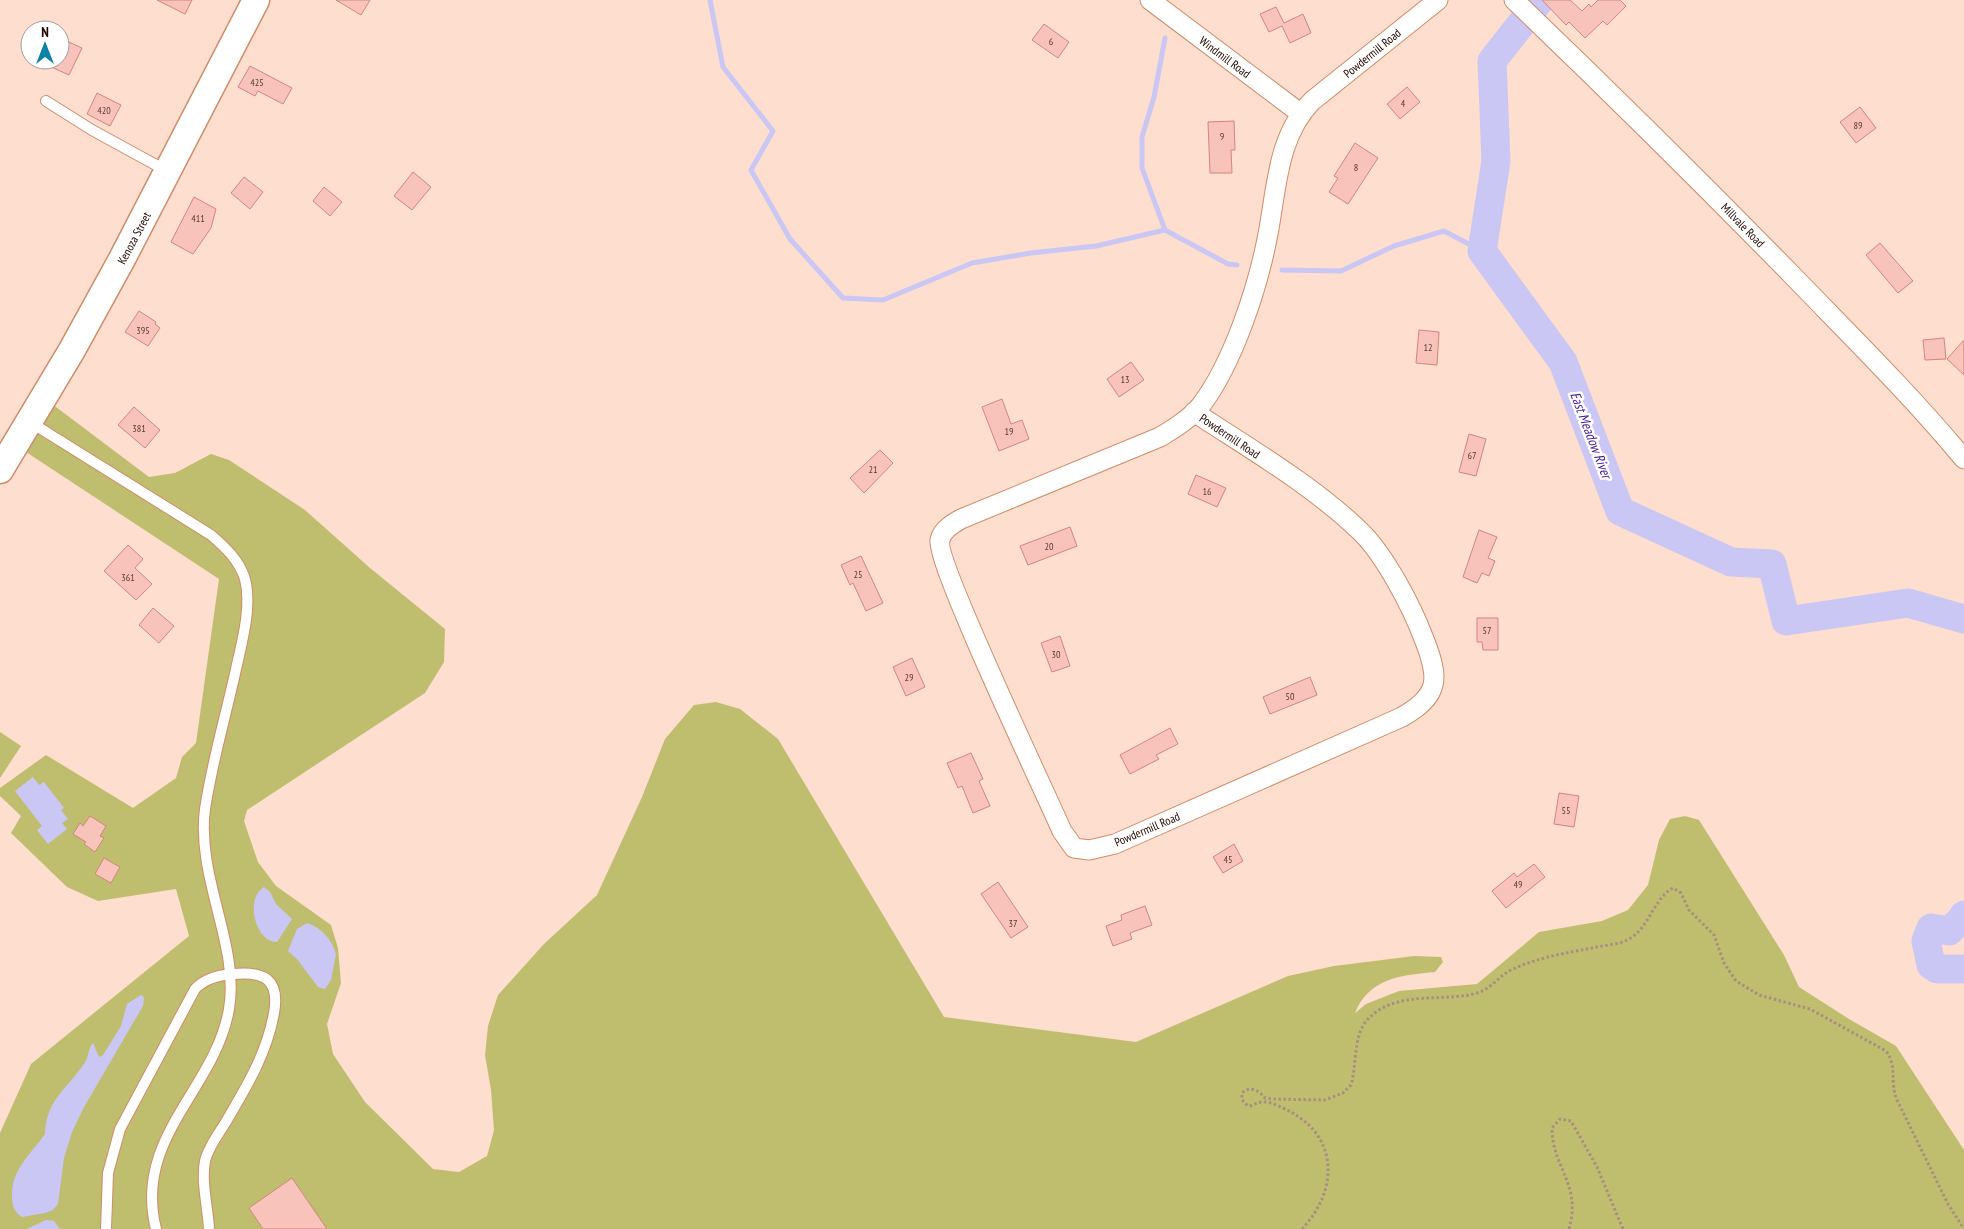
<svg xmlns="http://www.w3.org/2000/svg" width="1964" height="1229" viewBox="0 0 1964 1229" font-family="'PT Sans Narrow',sans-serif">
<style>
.green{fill:#bfbe6f}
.water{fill:#cac7f4}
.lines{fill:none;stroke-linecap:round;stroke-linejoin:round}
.stream{stroke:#cac7f4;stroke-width:5}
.river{stroke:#cac7f4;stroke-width:29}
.building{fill:#f8c3bb;stroke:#d3857b}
.lane-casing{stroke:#d08b68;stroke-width:12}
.street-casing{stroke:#d08b68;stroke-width:21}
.secondary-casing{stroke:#d08b68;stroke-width:29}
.path{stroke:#a98d80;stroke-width:3;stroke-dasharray:2.5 2.5;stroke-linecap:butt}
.lane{stroke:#fff;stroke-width:10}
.street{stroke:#fff;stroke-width:19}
.secondary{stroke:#fff;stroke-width:26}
.labels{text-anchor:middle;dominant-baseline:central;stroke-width:5;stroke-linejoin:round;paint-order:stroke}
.number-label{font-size:10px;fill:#57372f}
.street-label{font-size:12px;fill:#210800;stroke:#fff}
.water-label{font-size:14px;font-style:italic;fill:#421a99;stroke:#fff}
</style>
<rect width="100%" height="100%" fill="#fddecf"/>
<!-- green -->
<g class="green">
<path d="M52 404 149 477 175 473 211 454 229 460 305 510 370 568 445 629 444 662 425 693 247 810 244 821 258 862 276 886 331 925 338 948 341 983 327 1024 333 1054 365 1102 433 1169 459 1172 487 1156 494 1130 491 1090 485 1055 488 1026 498 995 544 944 597 895 642 797 665 739 694 705 716 702 740 709 778 739 944 1017 1136 1042 1288 976 1334 966 1414 956 1441 957 1443 962 1435 972C1402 975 1369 978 1355 1013L1366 1004 1399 991 1477 984 1539 932 1602 921 1628 910 1648 885 1659 840 1670 819 1685 816 1699 820 1784 955 1799 987 1849 1019 1896 1046 1964 1150V1229H0V1133L31 1064 189 936 176 889 98 901 67 887 11 833 21 816 0 796V788L46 755 133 808 176 778 182 757 196 743 219 579 23 450Z"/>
<polygon points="0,732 21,746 0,778"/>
</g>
<!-- water -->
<g class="water">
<polygon points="33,777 39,785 44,782 64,808 61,810 68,819 62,823 67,829 48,844 37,830 42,826 15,791"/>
<path d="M264 887 270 892 276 904 292 919 277 942C256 943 244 899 264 887Z"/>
<path d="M307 923C321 927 332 940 336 954L331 980 325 989 318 987 297 959 288 951 297 929Z"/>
<path d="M141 995 144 997 143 1006 84 1107 72 1132 64 1158 58 1204 53 1210 45 1213 22 1217C15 1213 12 1206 12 1197 11 1170 30 1155 45 1134 46 1100 67 1089 84 1064 89 1057 88 1048 93 1043L99 1057 103 1055 121 1026 127 1004Z"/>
<polygon points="46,1220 54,1221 60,1229 27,1229"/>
</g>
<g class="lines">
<!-- stream -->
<g class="stream">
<polyline points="710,0 723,67 773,131 751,170 790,239 843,298 883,300 972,263 1031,253 1096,246 1165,230 1228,264 1237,265"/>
<polyline points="1165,38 1154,97 1142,137 1142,168 1165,230"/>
<polyline points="1282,270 1341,271 1394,246 1444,231 1482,251"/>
</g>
<!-- river -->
<g class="river">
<polyline points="1540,0 1492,61 1496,161 1482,251 1563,362 1620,511 1731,562 1772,564 1786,621 1908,603 1964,619"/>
<polyline points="1964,915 1961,920 1949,931 1931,928 1926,941 1931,965 1937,969 1964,969"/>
</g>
</g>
<!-- building -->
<g class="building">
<polygon points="157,0 192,0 185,14"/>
<polygon points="336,0 370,0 361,15"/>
<polygon points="1542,0 1570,0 1582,11 1589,4 1591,7 1598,0 1620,0 1626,6 1607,25 1603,21 1585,38 1569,22 1566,25"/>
<polygon points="1276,7 1284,23 1303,14 1311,33 1290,43 1282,26 1269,32 1260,14"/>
<polygon points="1044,24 1069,42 1058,58 1032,40"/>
<polygon points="60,38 82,48 69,75 36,60 60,60"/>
<polygon points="250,66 292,88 283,104 258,91 255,96 238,87"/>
<polygon points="1407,87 1420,102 1400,119 1387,104"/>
<polygon points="97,93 121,105 110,126 87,114"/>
<polygon points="1860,107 1876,128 1856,143 1840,122"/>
<polygon points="1234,121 1235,150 1231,150 1232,173 1210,173 1208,122"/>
<polygon points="1355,143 1378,158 1348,204 1329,192 1338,178 1334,176"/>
<polygon points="413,172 431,187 412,210 394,196"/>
<polygon points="244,177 263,192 250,209 231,193"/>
<polygon points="324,187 342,202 330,216 313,201"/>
<polygon points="194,197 216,209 211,228 193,254 171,242"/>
<polygon points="1880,243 1913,281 1898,293 1866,255"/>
<polygon points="139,311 156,322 155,324 160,328 148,346 125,332"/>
<polygon points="1419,330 1439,332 1437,365 1416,363"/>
<polygon points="1944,338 1946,359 1925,360 1923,340"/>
<polygon points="1964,340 1964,375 1947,359"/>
<polygon points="1131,362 1144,380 1119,397 1107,379"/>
<polygon points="1002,399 1011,424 1022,420 1029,439 999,451 982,407"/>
<polygon points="134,407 160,430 145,448 118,425"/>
<polygon points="1469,434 1486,439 1476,476 1459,472"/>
<polygon points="880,450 893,463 864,493 850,478"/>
<polygon points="1196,475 1226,488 1217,507 1188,494"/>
<polygon points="1070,527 1077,546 1028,565 1020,546"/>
<polygon points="1479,530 1497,537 1488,558 1495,561 1489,576 1482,573 1477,583 1463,577"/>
<polygon points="128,545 143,559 135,568 152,584 136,600 104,571"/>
<polygon points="861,556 883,603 866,611 853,583 850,585 841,565"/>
<polygon points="153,608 174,626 159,643 139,625"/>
<polygon points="1477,618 1498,618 1498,650 1483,650 1482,642 1477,642"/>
<polygon points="1060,636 1070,666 1052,672 1041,643"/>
<polygon points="912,658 925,687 906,696 893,667"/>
<polygon points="1310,677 1317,695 1270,714 1263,697"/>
<polygon points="1170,728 1178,744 1156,755 1159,759 1130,774 1120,755"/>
<polygon points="971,753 983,779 979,781 990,806 973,813 962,786 958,788 947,763"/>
<polygon points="1559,793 1579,796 1574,827 1554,824"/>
<polygon points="90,816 106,826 100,836 104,838 95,852 84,844 86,842 73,834 80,823 83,826"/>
<polygon points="1234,844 1243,861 1223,873 1213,857"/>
<polygon points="104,858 120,867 111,883 95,874"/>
<polygon points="1534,864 1545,877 1506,908 1492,891 1514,873 1517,877"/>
<polygon points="998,882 1028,927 1011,938 981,894"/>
<polygon points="1145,906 1152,925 1130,933 1132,939 1113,946 1106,926 1122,920 1121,915"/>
<polygon points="292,1178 327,1229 263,1229 249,1208"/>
</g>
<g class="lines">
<defs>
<g id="lane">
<polyline points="46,101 92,130 167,171"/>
<path d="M30 422 211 535C226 548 239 560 245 579 252 607 242 642 236 669 226 715 212 762 205 809 196 877 240 946 229 1009 215 1090 133 1137 156 1229"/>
<path d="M106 1229 108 1173 120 1129 195 989C205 978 219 975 233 974 264 971 280 979 274 1013 267 1053 247 1086 227 1120 220 1132 208 1147 205 1161 201 1182 208 1208 209 1229"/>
</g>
<g id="street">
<polyline points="1150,0 1300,113"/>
<path d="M1514 0C1608 90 1700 181 1791 274 1850 335 1910 394 1964 459"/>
<path d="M1194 412C1250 449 1311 484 1360 531 1385 555 1412 607 1424 639 1439 677 1441 695 1402 717L1115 844 1089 850 1074 848 1062 831C1046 794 935 561 940 540 942 530 952 524 961 519L1160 437C1175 428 1191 418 1202 404 1233 362 1257 290 1267 239 1277 191 1276 138 1312 101L1438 0"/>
</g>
<polyline id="secondary" points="0,470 72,350 122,259 256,0"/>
</defs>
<!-- lane casing -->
<use href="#lane" class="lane-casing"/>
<!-- street casing -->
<use href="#street" class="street-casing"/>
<!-- secondary casing -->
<use href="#secondary" class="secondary-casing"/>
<!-- path -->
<g class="path">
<path d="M1302 1229C1337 1192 1340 1139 1291 1112 1283 1108 1271 1101 1262 1102 1257 1102 1253 1106 1248 1106L1242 1100V1093C1251 1085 1259 1091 1265 1098L1274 1099 1325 1100 1343 1093 1351 1085C1357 1065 1353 1034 1368 1019 1397 989 1442 1003 1477 993 1491 989 1499 976 1511 970 1536 958 1565 953 1592 948 1604 945 1619 945 1629 939 1650 927 1653 899 1673 888L1681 893 1689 910 1714 935 1724 963 1736 981 1759 995 1810 1009 1886 1051C1898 1067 1889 1081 1897 1100L1948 1204 1964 1229"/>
<path d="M1569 1229C1582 1184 1552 1168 1552 1128L1560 1119 1571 1121 1597 1167 1623 1229"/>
</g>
<!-- lane -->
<use href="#lane" class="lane"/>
<!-- street -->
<use href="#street" class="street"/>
<!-- secondary -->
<use href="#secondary" class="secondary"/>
</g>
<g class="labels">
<!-- number labels -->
<g class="number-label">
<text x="1051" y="41">6</text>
<text x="257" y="82">425</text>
<text x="1403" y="103">4</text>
<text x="104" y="110">420</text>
<text x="1858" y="125">89</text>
<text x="1222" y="136">9</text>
<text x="1356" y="167">8</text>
<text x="198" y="218">411</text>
<text x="143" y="330">395</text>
<text x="1428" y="347">12</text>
<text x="1125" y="379">13</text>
<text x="139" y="428">381</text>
<text x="1009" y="431">19</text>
<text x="1472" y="455">67</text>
<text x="873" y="469">21</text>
<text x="1207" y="491">16</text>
<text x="1049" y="546">20</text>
<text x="858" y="574">25</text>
<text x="128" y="577">361</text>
<text x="1487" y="630">57</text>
<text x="1056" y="654">30</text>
<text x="909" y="677">29</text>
<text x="1290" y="696">50</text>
<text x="1566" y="810">55</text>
<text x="1228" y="859">45</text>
<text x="1518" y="884">49</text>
<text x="1013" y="923">37</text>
</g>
<!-- street labels -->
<g class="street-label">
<text transform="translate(1372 53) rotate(-39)">Powdermill Road</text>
<text transform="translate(1225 57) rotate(37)">Windmill Road</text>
<text transform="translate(1743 225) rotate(46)">Millvale Road</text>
<text transform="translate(134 238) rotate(-62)">Kenoza Street</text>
<text transform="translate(1230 436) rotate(34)">Powdermill Road</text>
<text transform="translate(1147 829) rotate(-23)">Powdermill Road</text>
</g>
<!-- water labels -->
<g class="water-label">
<text transform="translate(1591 435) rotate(69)">East Meadow River</text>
</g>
</g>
<!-- north arrow -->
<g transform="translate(45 45)"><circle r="24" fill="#ffffff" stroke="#a69c99"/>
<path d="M0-4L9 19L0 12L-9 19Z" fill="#0b82a8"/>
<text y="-8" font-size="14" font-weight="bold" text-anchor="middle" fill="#210800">N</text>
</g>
</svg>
